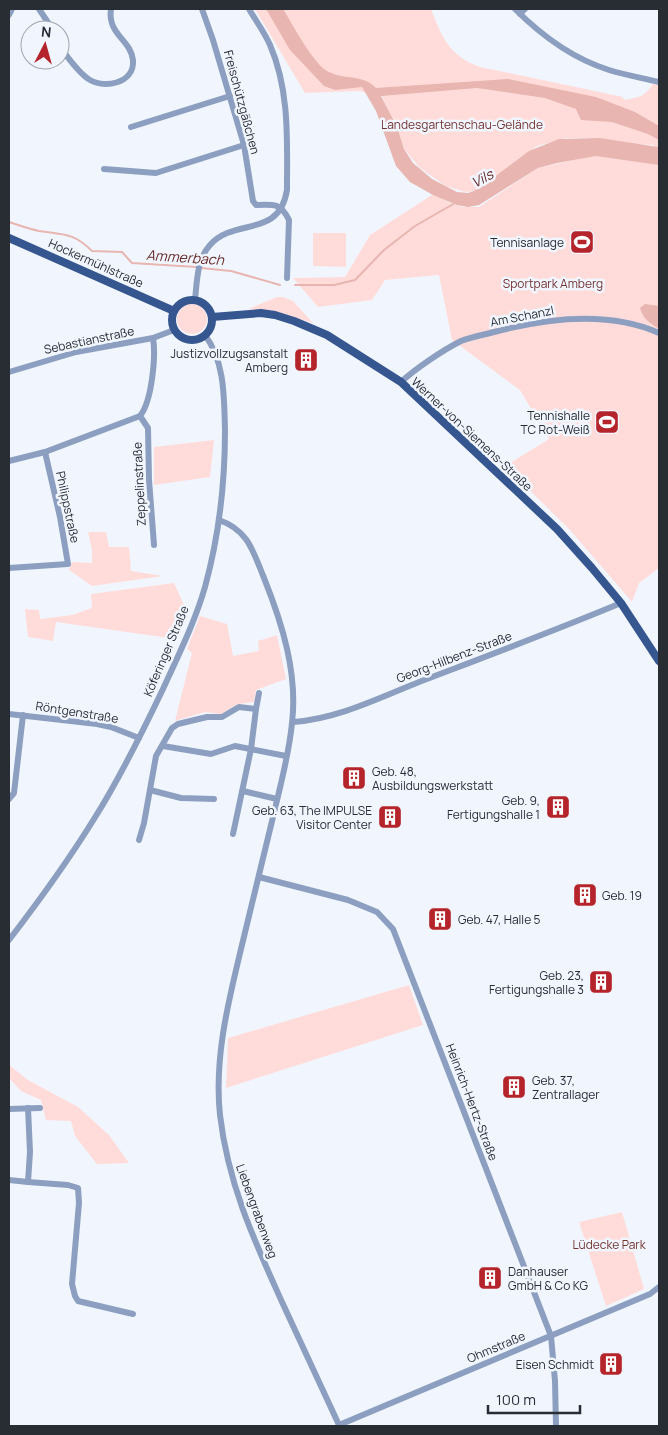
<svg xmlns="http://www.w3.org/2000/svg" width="668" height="1435" viewBox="0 0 668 1435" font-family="Manrope,sans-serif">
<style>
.green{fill:#ffdcd9}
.water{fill:#e8b5b0}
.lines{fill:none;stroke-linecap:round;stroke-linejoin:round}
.stream{stroke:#e8b5b0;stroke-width:2}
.minor{stroke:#8c9fc1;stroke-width:6}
.major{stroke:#365690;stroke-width:8}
.labels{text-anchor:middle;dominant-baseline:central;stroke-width:5;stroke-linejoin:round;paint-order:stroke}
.street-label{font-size:12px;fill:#282d34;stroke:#f1f6fe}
.park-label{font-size:12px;fill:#733431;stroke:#f1f6fe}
.poi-label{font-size:12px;fill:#282d34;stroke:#f1f6fe;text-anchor:end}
.water-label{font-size:14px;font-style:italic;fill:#672927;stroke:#f1f6fe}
</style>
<rect width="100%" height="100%" fill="#f1f6fe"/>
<!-- green -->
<g class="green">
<path d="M255 9H431C442 37 449 56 480 67L623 97 624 100C640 97 645 97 654 82L659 83V568L639 583 632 602 570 530 505 466 549 439 520 390 452 340 439 275 385 280 372 300 318 307 293 278 345 277 370 235 435 193 448 202 463 207H479L538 168 595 155 650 163 654 145 632 144 600 138H566L537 146 476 191 465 192 446 186 420 168 405 150 382 96 359 91 305 93Z"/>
<polygon points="313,233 346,233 346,267 313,266"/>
<polygon points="277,297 283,297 293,301 313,323 273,311 248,309"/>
<circle cx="192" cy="319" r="15"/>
<polygon points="214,440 210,477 154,485 154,447"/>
<polygon points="88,532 106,532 109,547 129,547 131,571 163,576 92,586 69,570 72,562 92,563 92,550"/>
<polygon points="174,583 184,605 169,638 56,622 53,641 28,637 25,609 39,610 40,619 72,615 92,608 91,594"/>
<polygon points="200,616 227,624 233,656 259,651 258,641 277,635 286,679 256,690 254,702 238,704 221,714 205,712 175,721 192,653 187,649"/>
<polygon points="409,985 423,1025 226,1088 228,1038"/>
<polygon points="9,1065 28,1080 78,1107 109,1135 129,1163 97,1164 75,1136 71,1121 46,1120 41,1100 21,1091 9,1078"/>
<polygon points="622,1212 644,1289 606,1306 579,1222"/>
</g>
<!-- water -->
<g class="water">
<path d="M266 9H283C292 23 314 66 329 72 345 80 363 74 376 88L508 79 596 97 635 112 659 126V140L648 134 612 122 581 120 576 109 545 98 477 88 381 96 397 127 404 149 413 163 432 179 457 192 468 193 474 191 483 186 497 175 529 151 559 139 600 138 658 147 659 146V165L596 156 557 163 538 168 479 205 468 207 457 205 433 195 410 182 396 166 376 111 362 87 335 90 324 86 290 50Z"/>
<path d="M645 304 659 306V329C650 323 643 319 640 308Z"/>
</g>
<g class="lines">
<!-- stream -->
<g class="stream">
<path d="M9 222C18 225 29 229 39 231 63 235 73 232 92 251L122 252 132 263 197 267"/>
<polyline points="201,268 231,271 280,285"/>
<polyline points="295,285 334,285 355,280 384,250 415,226 455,203"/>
</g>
<!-- minor -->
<g class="minor">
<polyline points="39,9 53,30"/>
<path d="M202 9 213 40 244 145 253 201 256 205C273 204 281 203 289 220L287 278"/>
<path d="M515 9C541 35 574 59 609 70 625 75 643 78 659 82"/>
<polyline points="520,14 525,9"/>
<polyline points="9,15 12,9"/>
<path d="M60 45C64 54 79 72 87 78 102 90 135 84 133 60 131 40 107 34 111 9"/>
<polyline points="131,127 230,96"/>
<polyline points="104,169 156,173 244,145"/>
<path d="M195 300C197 281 197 259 210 245 235 217 279 239 287 190 287 142 290 91 270 45 265 33 256 21 249 9"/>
<path d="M153 338C156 356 152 401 140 416L148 428 149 480 154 545"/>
<polyline points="9,372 76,352 153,338 174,330"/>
<path d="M401 382C415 369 443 350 461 341 471 337 483 335 494 332 547 318 608 310 659 333"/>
<polyline points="9,461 45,452 140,416"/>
<path d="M219 520C248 530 253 551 264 578 282 623 298 673 292 723 289 755 280 787 273 817 262 861 252 905 241 949 228 1003 214 1059 220 1115 228 1184 254 1240 282 1302 301 1343 320 1384 339 1425L650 1294 659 1287"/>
<polyline points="9,568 68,564 60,517 45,452"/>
<polyline points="9,714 97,724 111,727 139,738"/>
<path d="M293 722C337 719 379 698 419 682 487 656 554 631 621 603"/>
<polyline points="163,746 211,754 235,746 286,756"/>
<polyline points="150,790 181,798 214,799"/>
<polyline points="243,791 277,799"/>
<polyline points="9,799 14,793 23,715"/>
<polyline points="233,834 251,749 256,709"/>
<polyline points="139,840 144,823 156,756 172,728 178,724 207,717 222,717 239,707 256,709 259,693"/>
<polyline points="259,877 348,900 377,912 393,929 551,1336 555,1381 556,1426"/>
<path d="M9 940C39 901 68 861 94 819 120 778 142 733 163 689 178 656 195 622 205 587 219 536 225 482 225 430 224 397 225 362 205 335"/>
<polyline points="9,1109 40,1108"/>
<polyline points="9,1180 28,1182 30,1152 28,1108"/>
<polyline points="28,1182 68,1185 78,1188 79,1203 72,1284 75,1296 78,1301 133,1314"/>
</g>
<!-- major -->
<g class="major">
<polyline points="9,238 174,311"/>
<circle cx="192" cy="320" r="20"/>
<polyline points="212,317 261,313 275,315 294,321 327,335 401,382 557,529 592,568 621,603 659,661"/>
</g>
</g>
<!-- icons -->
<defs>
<symbol id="stadium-square" viewBox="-11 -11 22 22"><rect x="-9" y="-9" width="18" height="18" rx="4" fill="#b5242a" stroke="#f1f6fe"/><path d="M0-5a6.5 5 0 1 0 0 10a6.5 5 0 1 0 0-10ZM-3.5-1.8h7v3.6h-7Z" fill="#fff"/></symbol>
<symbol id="building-square" viewBox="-11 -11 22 22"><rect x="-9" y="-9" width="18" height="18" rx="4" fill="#b5242a" stroke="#f1f6fe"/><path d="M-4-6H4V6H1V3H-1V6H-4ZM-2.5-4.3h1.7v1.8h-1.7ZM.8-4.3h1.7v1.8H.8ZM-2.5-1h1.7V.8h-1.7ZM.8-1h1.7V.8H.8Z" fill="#fff"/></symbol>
</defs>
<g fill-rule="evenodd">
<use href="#stadium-square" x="568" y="228" width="28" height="28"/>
<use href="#building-square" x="292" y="346" width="28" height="28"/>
<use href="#stadium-square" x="593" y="408" width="28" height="28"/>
<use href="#building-square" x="340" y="764" width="28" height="28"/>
<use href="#building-square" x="544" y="793" width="28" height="28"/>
<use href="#building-square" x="376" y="803" width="28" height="28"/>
<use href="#building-square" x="571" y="881" width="28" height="28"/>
<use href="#building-square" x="426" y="905" width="28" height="28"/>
<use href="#building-square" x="587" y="968" width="28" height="28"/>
<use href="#building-square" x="500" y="1073" width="28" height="28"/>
<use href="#building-square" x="476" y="1264" width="28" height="28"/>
<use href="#building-square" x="597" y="1350" width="28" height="28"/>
</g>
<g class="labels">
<!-- street labels -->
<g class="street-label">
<text transform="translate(242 102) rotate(75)">Freischützgäßchen</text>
<text transform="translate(96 263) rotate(24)">Hockermühlstraße</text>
<text transform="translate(522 316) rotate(-11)">Am Schanzl</text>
<text transform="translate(89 340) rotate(-12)">Sebastianstraße</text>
<text transform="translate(472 434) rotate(43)">Werner-von-Siemens-Straße</text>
<text transform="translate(139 484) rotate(-93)">Zeppelinstraße</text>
<text transform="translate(68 507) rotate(78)">Philippstraße</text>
<text transform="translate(166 651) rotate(-67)">Köferinger Straße</text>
<text transform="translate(454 657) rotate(-21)">Georg-Hilbenz-Straße</text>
<text transform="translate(77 712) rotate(9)">Röntgenstraße</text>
<text transform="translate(472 1102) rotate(69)">Heinrich-Hertz-Straße</text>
<text transform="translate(257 1211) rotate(70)">Liebengrabenweg</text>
<text transform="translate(496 1347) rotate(-23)">Ohmstraße</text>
</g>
<!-- park labels -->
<g class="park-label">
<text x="462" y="124">Landesgartenschau-Gelände</text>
<text x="553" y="283">Sportpark Amberg</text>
<text x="609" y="1244">Lüdecke Park</text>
</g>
<!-- poi labels -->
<g class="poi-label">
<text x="564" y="242">Tennisanlage</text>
<text x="288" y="353">Justizvollzugsanstalt<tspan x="288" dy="14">Amberg</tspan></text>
<text x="590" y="415">Tennishalle<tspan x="590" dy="14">TC Rot-Weiß</tspan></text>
<text x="372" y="771" text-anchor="start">Geb. 48,<tspan x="372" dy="14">Ausbildungswerkstatt</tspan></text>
<text x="540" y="800">Geb. 9,<tspan x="540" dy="14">Fertigungshalle 1</tspan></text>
<text x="372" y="810">Geb. 63, The IMPULSE<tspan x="372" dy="14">Visitor Center</tspan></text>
<text x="602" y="895" text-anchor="start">Geb. 19</text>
<text x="458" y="919" text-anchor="start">Geb. 47, Halle 5</text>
<text x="584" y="975">Geb. 23,<tspan x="584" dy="14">Fertigungshalle 3</tspan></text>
<text x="532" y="1080" text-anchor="start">Geb. 37,<tspan x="532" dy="14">Zentrallager</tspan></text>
<text x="508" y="1271" text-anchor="start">Danhauser<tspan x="508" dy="14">GmbH &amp; Co KG</tspan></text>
<text x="594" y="1364">Eisen Schmidt</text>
</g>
<!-- water labels -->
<g class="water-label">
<text transform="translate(482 178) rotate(-29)">Vils</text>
<text transform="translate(185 257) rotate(4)">Ammerbach</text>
</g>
</g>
<!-- border -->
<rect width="668" height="1435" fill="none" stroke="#282d34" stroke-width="20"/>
<!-- north arrow -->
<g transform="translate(45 45) rotate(6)"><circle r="24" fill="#f1f6fe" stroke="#a1a6ad"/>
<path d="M0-4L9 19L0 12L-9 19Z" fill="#b5242a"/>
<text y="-8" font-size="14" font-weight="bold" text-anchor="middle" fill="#282d34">N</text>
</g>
<!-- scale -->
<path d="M488 1405v8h92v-8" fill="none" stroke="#282d34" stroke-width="2.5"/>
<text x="496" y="1405" font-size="15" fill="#282d34" stroke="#f1f6fe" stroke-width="4" paint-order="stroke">100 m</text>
</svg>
